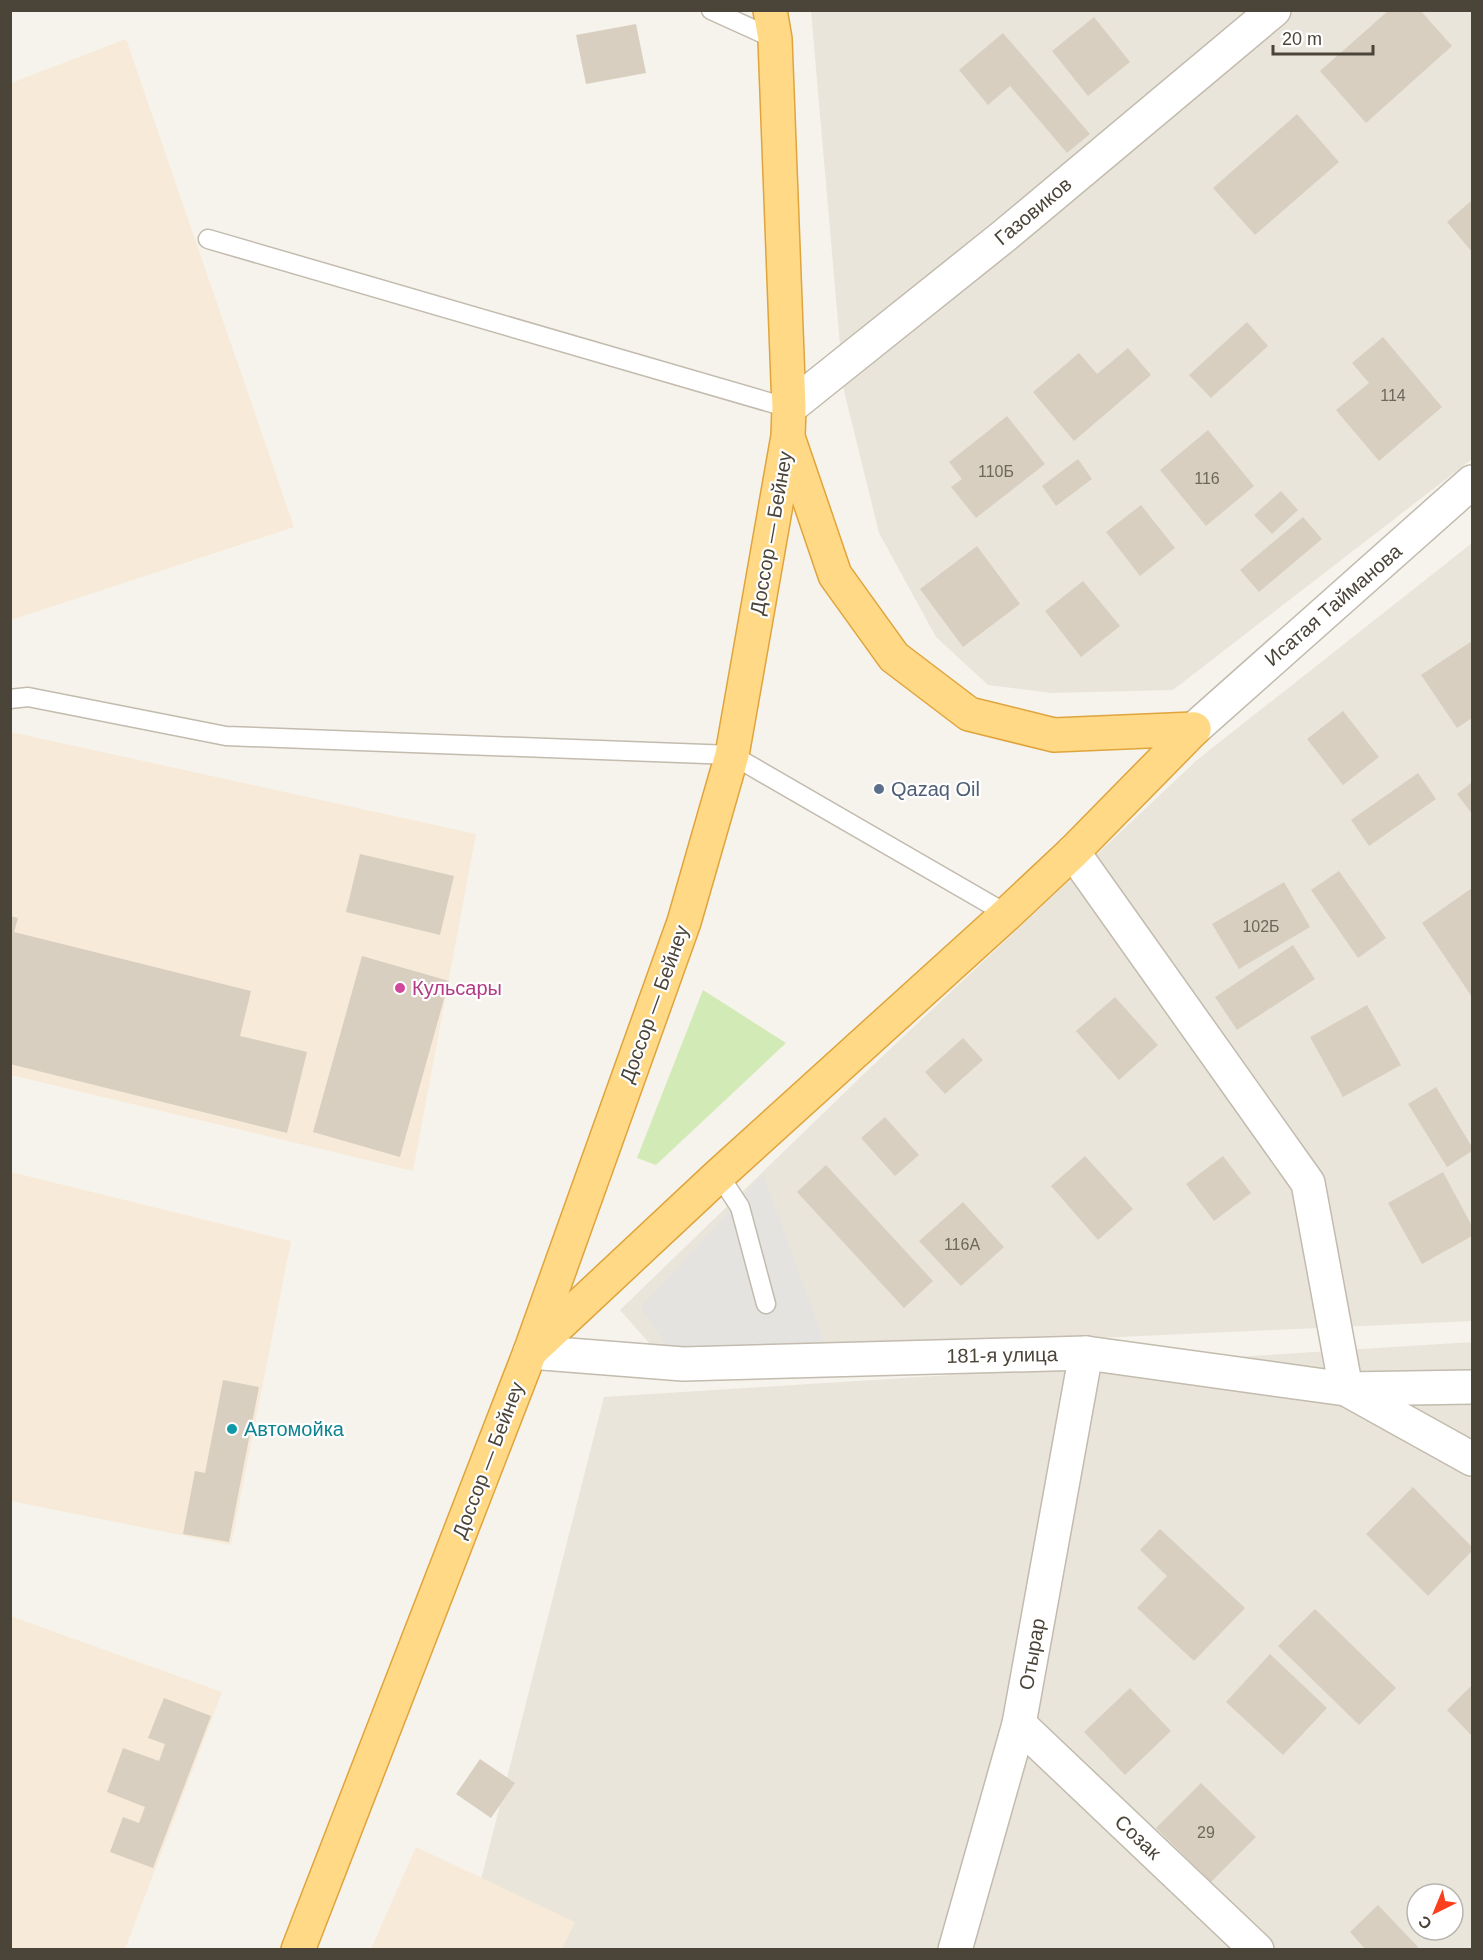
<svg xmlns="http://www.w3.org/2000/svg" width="1483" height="1960" viewBox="0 0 1483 1960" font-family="Helvetica,sans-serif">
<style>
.residential{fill:#eae5da;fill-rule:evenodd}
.commercial{fill:#f7ead8}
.green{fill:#d2eab5}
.parking{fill:#e5e3e0}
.building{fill:#d8cfc1}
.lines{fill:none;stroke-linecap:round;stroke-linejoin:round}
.service-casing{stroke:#c2bbae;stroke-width:21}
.minor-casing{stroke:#c2bbae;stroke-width:36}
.tertiary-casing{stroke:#c2bbae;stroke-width:36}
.trunk-casing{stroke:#e0a43c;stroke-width:36}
.service{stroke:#fff;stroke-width:18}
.minor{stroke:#fff;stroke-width:33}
.tertiary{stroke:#fff;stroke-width:33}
.trunk{stroke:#ffd985;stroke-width:33}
.service-dot{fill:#5c6f8a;stroke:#fff;stroke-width:2}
.hotel-dot{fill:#d1479c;stroke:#fff;stroke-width:2}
.culture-dot{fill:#0f9aa8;stroke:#fff;stroke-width:2}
.labels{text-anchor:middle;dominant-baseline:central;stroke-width:4.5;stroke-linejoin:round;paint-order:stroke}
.number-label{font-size:16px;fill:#6e675b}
.street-label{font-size:20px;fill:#4b4439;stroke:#fff}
.service-label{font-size:20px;fill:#4e5e75;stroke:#fff;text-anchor:start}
.hotel-label{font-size:20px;fill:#b23c85;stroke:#fff;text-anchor:start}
.culture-label{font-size:20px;fill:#0d838f;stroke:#fff;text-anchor:start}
</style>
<rect width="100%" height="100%" fill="#f6f3ec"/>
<!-- residential -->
<g class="residential">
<polygon points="811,11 1472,11 1472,459 1173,690 1051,693 988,685 936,637 879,533 844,391"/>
<polygon points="1472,543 1472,1321 833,1350 657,1352 620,1310 869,1069 1197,760"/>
<path d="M1472 1342V1949L463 1950 604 1397ZM1417 1894H1453V1930H1417Z"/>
</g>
<!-- commercial -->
<g class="commercial">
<polygon points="126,39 294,527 11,620 11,83"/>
<polygon points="11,732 476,834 413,1171 11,1075"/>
<polygon points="11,1172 291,1241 231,1545 11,1501"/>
<polygon points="10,1616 222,1692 125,1949 11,1949"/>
<polygon points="416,1847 575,1922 562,1949 371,1949"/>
</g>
<!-- green -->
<polygon class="green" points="703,990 786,1043 656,1165 637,1158"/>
<!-- parking -->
<polygon class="parking" points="763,1174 826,1346 667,1347 641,1307"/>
<!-- building -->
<g class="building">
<polygon points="1389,10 1420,10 1452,46 1366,123 1320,71"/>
<polygon points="1094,17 1130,62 1088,96 1052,51"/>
<polygon points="636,24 646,73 586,84 576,35"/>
<polygon points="1003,33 1090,134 1067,153 1010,86 988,105 959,70"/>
<polygon points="1297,114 1339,162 1255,235 1213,188"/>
<polygon points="1472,200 1472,252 1447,222"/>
<polygon points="1247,322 1268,346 1211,398 1189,375"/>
<polygon points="1383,337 1442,407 1379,461 1336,410 1369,383 1352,363"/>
<polygon points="1128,348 1151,375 1074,441 1033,392 1079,353 1097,374"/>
<polygon points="1007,416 1045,464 976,518 951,487 962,479 949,462"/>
<polygon points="1208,430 1254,486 1206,526 1160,470"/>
<polygon points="1078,459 1092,479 1056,506 1042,486"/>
<polygon points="1281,491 1298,510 1272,534 1254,515"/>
<polygon points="1141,505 1175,548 1140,576 1106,532"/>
<polygon points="1303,517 1322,539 1259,592 1240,570"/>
<polygon points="977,546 1020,604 963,647 920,589"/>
<polygon points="1083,581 1120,626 1081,657 1045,611"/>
<polygon points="1472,641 1472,718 1457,728 1421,675"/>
<polygon points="1343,711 1379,757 1343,785 1307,739"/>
<polygon points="1418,773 1436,799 1369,846 1351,820"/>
<polygon points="1472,782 1472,814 1457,794"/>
<polygon points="360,854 454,876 440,935 346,912"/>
<polygon points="1339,871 1386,938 1358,958 1311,890"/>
<polygon points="1284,882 1310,927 1239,969 1212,924"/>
<polygon points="1472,888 1472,997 1422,923"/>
<polygon points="10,916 18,918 14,932 251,991 240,1036 307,1052 287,1133 10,1064"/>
<polygon points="1293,945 1315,979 1237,1030 1215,997"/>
<polygon points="362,956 449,981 400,1157 313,1132"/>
<polygon points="1115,997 1158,1045 1119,1080 1076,1031"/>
<polygon points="1367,1005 1401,1065 1343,1097 1310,1037"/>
<polygon points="963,1038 983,1060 945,1094 925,1072"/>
<polygon points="1436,1087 1472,1147 1472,1151 1447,1167 1408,1104"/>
<polygon points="885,1117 919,1155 895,1176 861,1138"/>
<polygon points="1085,1156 1133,1209 1098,1240 1051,1186"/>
<polygon points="1223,1156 1251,1193 1214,1221 1186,1184"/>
<polygon points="826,1165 933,1281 904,1308 797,1192"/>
<polygon points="1443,1172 1472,1226 1472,1236 1422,1264 1388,1203"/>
<polygon points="963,1202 1004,1247 961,1286 919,1241"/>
<polygon points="223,1380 259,1387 229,1542 183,1534 195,1471 205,1473"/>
<polygon points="1413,1487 1472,1547 1472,1551 1428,1596 1366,1534"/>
<polygon points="1160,1529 1245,1608 1194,1661 1137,1608 1167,1576 1140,1550"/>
<polygon points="1315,1609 1396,1688 1359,1725 1278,1646"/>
<polygon points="1270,1654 1327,1708 1283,1755 1226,1702"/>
<polygon points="1472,1685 1472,1736 1447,1710"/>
<polygon points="1130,1688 1171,1731 1125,1775 1084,1732"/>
<polygon points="164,1698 211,1716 153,1868 110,1852 123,1817 139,1823 145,1807 107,1792 123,1748 159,1761 165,1744 148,1738"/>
<polygon points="480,1759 515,1783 491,1818 456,1794"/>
<polygon points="1201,1783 1256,1837 1211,1882 1156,1828"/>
<polygon points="1378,1905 1418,1947 1416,1950 1366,1950 1350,1932"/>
</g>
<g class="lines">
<defs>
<g id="service">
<polyline points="711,10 775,39"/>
<polyline points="208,239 789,408"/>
<polyline points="10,699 28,697 226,736 732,755 1007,914"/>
<polyline points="719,1175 740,1207 766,1304"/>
</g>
<g id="minor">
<polyline points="789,408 1004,236 1274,10"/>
<polyline points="1073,852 1308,1183 1346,1389 1472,1459"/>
<polyline points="530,1352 683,1364 1086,1353 1346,1389 1472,1387"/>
<polyline points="1019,1724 1257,1950"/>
<polyline points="955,1950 1019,1724 1086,1353"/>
</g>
<polyline id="tertiary" points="1194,729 1472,482"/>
<g id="trunk">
<polyline points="789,440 835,575 894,657 969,714 1054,735 1194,729"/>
<polyline points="533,1349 719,1175 1007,914 1073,852 1194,729"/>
<polyline points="298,1950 530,1352 684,922 732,755 788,436 789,408 775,39 770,10"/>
</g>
</defs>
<!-- service casing -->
<use href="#service" class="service-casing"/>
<!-- minor casing -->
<use href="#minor" class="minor-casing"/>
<!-- tertiary casing -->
<use href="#tertiary" class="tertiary-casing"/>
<!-- trunk casing -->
<use href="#trunk" class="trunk-casing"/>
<!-- service -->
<use href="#service" class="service"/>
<!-- minor -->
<use href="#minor" class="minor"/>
<!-- tertiary -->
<use href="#tertiary" class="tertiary"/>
<!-- trunk -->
<use href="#trunk" class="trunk"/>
</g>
<!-- markers -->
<circle class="service-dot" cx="879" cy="789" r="6"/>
<circle class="hotel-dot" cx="400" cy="988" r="6"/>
<circle class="culture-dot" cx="232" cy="1429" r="6"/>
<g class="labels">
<!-- number labels -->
<g class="number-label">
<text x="1393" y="395">114</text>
<text x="996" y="471">110Б</text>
<text x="1207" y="478">116</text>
<text x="1261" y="926">102Б</text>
<text x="962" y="1244">116А</text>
<text x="1206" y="1832">29</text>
</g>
<!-- street labels -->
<g class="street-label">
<text transform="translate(1033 211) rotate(-40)">Газовиков</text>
<text transform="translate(771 533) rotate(-80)">Доссор — Бейнеу</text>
<text transform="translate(1333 605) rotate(-41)">Исатая Тайманова</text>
<text transform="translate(654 1004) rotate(-70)">Доссор — Бейнеу</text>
<text transform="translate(1002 1355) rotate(-1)">181-я улица</text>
<text transform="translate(488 1460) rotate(-69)">Доссор — Бейнеу</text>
<text transform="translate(1032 1654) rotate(-80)">Отырар</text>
<text transform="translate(1138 1837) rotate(43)">Созак</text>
</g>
<!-- service labels -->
<g class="service-label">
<text x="891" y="789">Qazaq Oil</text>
</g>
<!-- hotel labels -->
<g class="hotel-label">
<text x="412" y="988">Кульсары</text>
</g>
<!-- culture labels -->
<g class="culture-label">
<text x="244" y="1429">Автомойка</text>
</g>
</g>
<!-- border -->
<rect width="1483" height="1960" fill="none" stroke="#4b4439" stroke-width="24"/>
<!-- north arrow -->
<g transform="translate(1435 1912) rotate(223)"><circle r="28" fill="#ffffff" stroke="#b7b4b0" stroke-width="1.5"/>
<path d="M0-4.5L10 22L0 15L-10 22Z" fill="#fc3f1d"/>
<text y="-9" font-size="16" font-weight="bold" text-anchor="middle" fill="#4b4439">С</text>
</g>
<!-- scale -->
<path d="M1273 45v9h100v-9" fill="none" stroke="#4b4439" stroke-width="3"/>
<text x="1282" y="45" font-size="18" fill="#4b4439" stroke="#ffffff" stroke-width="4.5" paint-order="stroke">20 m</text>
</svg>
